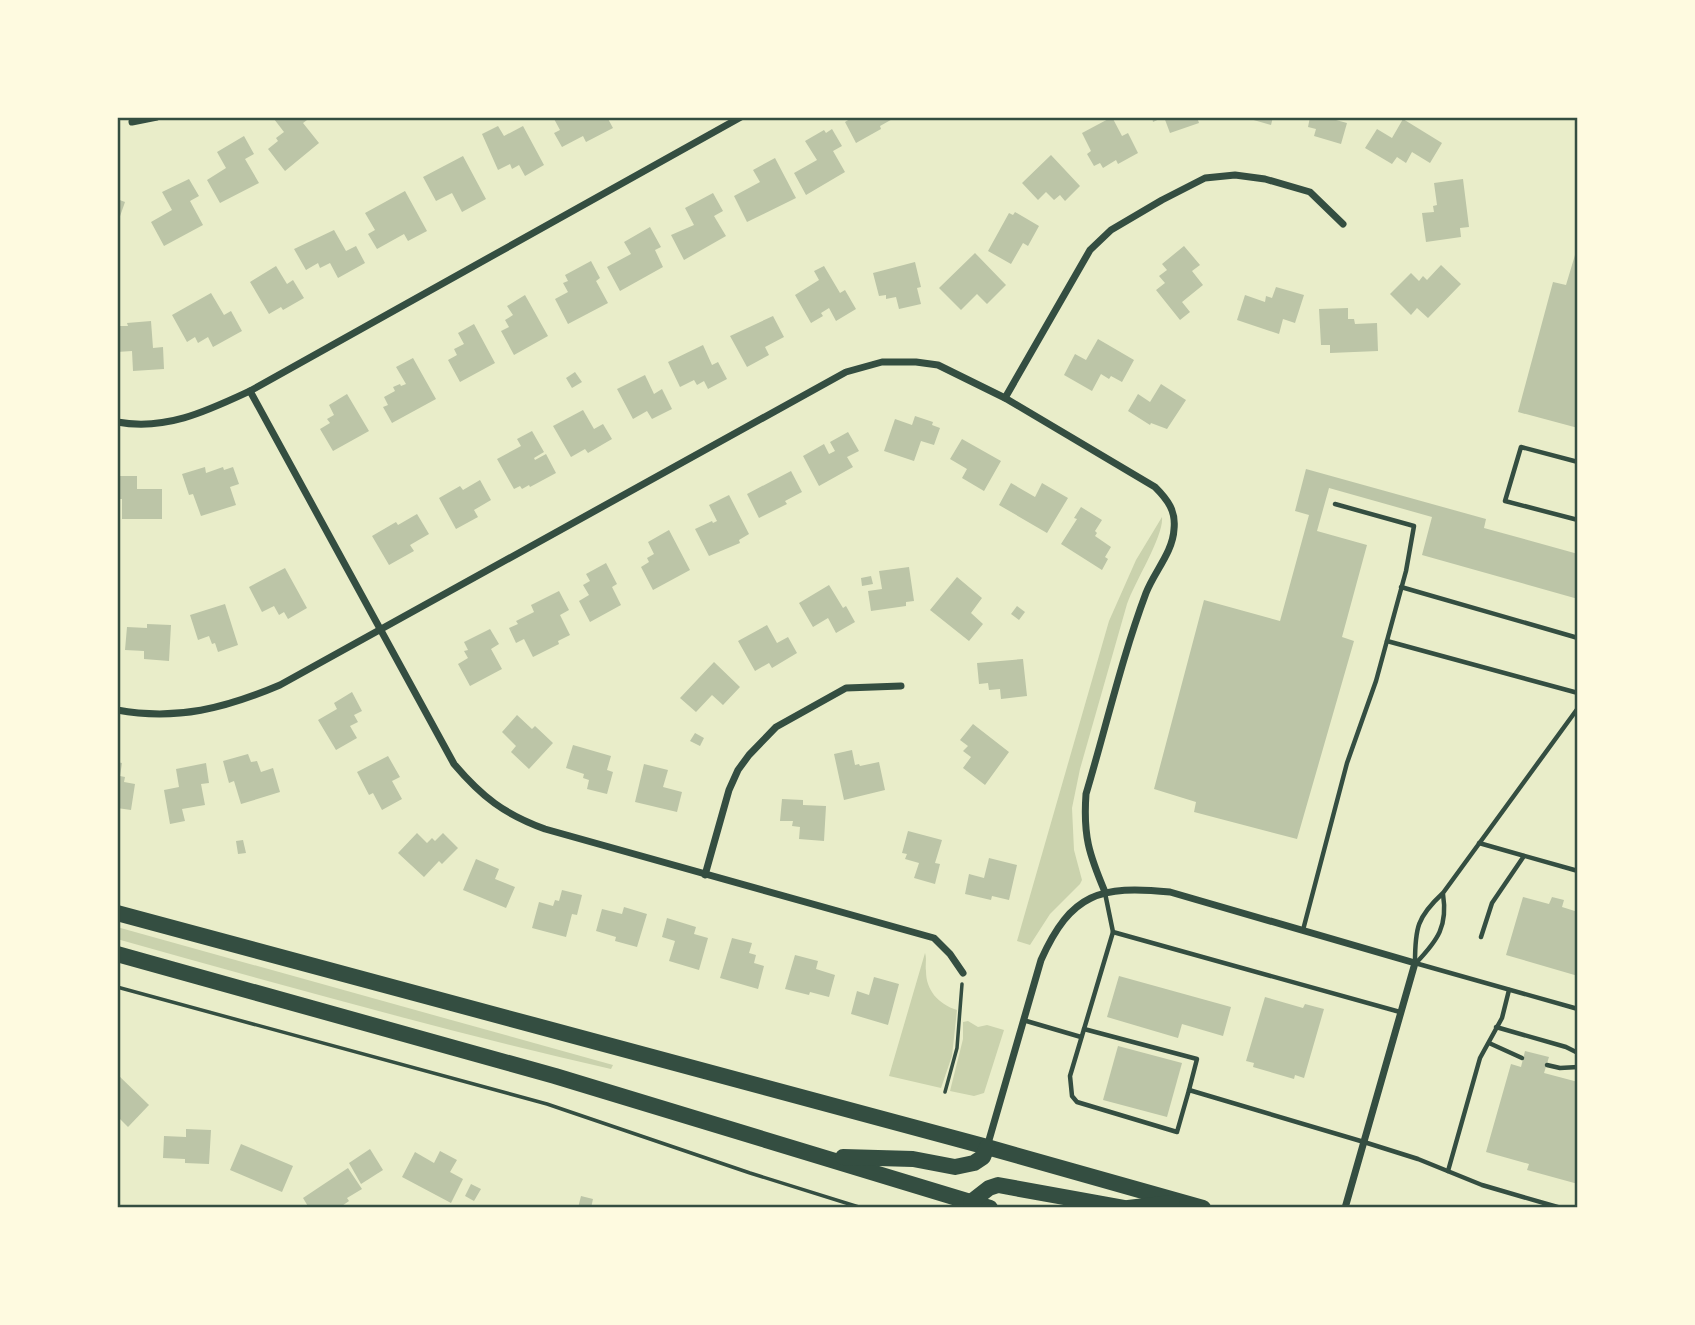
<svg xmlns="http://www.w3.org/2000/svg" width="1695" height="1325" viewBox="0 0 1695 1325" font-family="'PT Serif',serif">
<style>
.green{fill:#cad2ad}
.building{fill:#bcc5a7}
.lines{fill:none;stroke-linecap:round;stroke-linejoin:round}
.path{stroke:#344e41;stroke-width:3.5}
.service{stroke:#344e41;stroke-width:4.5}
.minor{stroke:#344e41;stroke-width:7}
.primary{stroke:#344e41;stroke-width:16}
.neatline{fill:none;stroke:#344e41;stroke-width:2.5}
</style>
<rect width="100%" height="100%" fill="#e9edc9"/>
<!-- green -->
<g class="green">
<path d="M1162 517C1164 536 1135 581 1127 604L1080 769 1072 808 1074 850 1082 880 1080 884 1050 914 1030 945 1017 941 1109 621 1136 560Z"/>
<path d="M117 927 613 1065 611 1069C445 1031 281 985 117 939Z"/>
<path d="M925 953C927 959 925 964 926 971 926 990 938 1004 957 1010L952 1056 941 1088 889 1076Z"/>
<polygon points="968,1021 978,1027 987,1025 1004,1030 984,1093 974,1096 950,1091 963,1039 963,1022"/>
</g>
<!-- building -->
<g class="building">
<polygon points="275,117 311,117 303,123 319,143 285,171 268,149 278,141 276,138 284,132 274,119"/>
<polygon points="553,117 607,117 613,128 586,142 583,136 562,147 554,133 560,130"/>
<polygon points="853,117 896,117 880,126 881,129 856,143 845,122"/>
<polygon points="1112,117 1122,136 1128,133 1138,153 1118,164 1116,160 1103,168 1100,163 1094,166 1087,154 1091,151 1082,133"/>
<polygon points="1152,117 1197,117 1199,123 1170,133 1164,117 1153,122"/>
<polygon points="1243,117 1273,117 1271,125"/>
<polygon points="1310,117 1337,117 1336,120 1347,123 1341,144 1314,136 1316,129 1308,127"/>
<polygon points="1403,119 1442,143 1430,163 1412,152 1406,163 1397,157 1392,164 1365,148 1377,129 1392,138"/>
<polygon points="498,126 504,136 523,126 544,165 525,176 519,165 512,169 510,164 498,170 482,134"/>
<polygon points="832,129 842,146 833,151 845,172 806,195 794,173 817,160 805,141 824,130 826,133"/>
<polygon points="244,136 254,154 245,159 259,183 220,203 207,180 226,168 217,152"/>
<polygon points="1051,155 1080,186 1065,201 1060,195 1054,200 1046,192 1038,200 1022,183"/>
<polygon points="463,156 486,199 462,212 452,193 436,201 423,177"/>
<polygon points="775,158 796,198 747,222 734,196 760,182 753,170"/>
<polygon points="189,179 199,196 190,201 203,225 164,246 151,222 172,210 162,192"/>
<polygon points="1463,179 1469,227 1460,228 1461,237 1426,242 1422,213 1434,212 1433,206 1437,205 1434,183"/>
<polygon points="405,191 427,231 408,241 404,234 377,249 368,234 375,230 365,213"/>
<polygon points="713,193 723,211 714,216 726,236 684,260 671,235 694,225 685,208"/>
<polygon points="117,199 125,202 118,222 117,222"/>
<polygon points="1015,212 1039,226 1028,246 1023,243 1011,264 988,251 1009,213 1013,215"/>
<polygon points="650,227 661,247 655,250 663,267 620,291 607,267 631,254 624,242"/>
<polygon points="334,230 346,251 356,246 365,263 338,278 330,263 320,268 318,263 306,270 294,249"/>
<polygon points="1578,245 1578,428 1518,412 1553,282 1566,285"/>
<polygon points="1184,246 1200,265 1192,271 1203,285 1182,302 1190,312 1180,320 1156,290 1165,283 1159,276 1167,270 1162,264"/>
<polygon points="975,253 1006,285 987,304 977,294 961,310 939,288"/>
<polygon points="591,261 600,278 596,281 608,303 568,324 555,299 568,292 563,283 568,281 565,275"/>
<polygon points="915,262 921,287 917,288 921,304 899,309 896,297 886,299 886,295 879,296 873,273"/>
<polygon points="1441,265 1461,284 1428,318 1417,308 1411,315 1390,294 1411,273 1419,281 1423,276 1427,280"/>
<polygon points="276,266 287,284 293,280 304,298 283,310 281,307 269,314 250,282"/>
<polygon points="824,266 840,293 845,290 856,309 836,321 829,308 821,313 823,316 811,323 795,295 819,280 814,271"/>
<polygon points="1276,287 1304,295 1295,323 1283,319 1279,334 1237,320 1245,295 1265,302 1266,296 1272,298"/>
<polygon points="211,293 224,315 231,311 242,331 213,347 208,337 198,343 195,337 187,342 172,315"/>
<polygon points="525,295 548,336 514,355 501,331 509,327 505,320 513,315 507,306"/>
<polygon points="1348,308 1348,319 1354,319 1355,324 1377,323 1378,351 1330,353 1330,345 1321,345 1319,309"/>
<polygon points="773,316 784,337 765,347 769,355 747,367 730,336"/>
<polygon points="151,321 153,348 163,347 164,369 133,371 132,351 117,352 117,326 128,326 127,323"/>
<polygon points="474,324 495,363 460,382 448,360 457,355 454,349 464,344 458,333"/>
<polygon points="1098,339 1134,360 1122,382 1111,376 1109,379 1101,374 1092,391 1064,375 1075,354 1086,360"/>
<polygon points="703,345 712,365 718,362 727,379 708,389 704,381 697,385 694,380 680,387 668,362"/>
<polygon points="413,358 436,399 392,423 383,407 388,405 384,397 395,391 393,387 400,384 401,386 406,384 396,367"/>
<polygon points="575,372 582,382 572,388 566,378"/>
<polygon points="645,375 654,394 662,389 672,409 652,419 647,411 633,419 617,389"/>
<polygon points="1161,384 1186,400 1167,429 1151,423 1150,425 1128,411 1138,394 1150,402"/>
<polygon points="347,394 369,431 333,451 320,429 330,423 327,419 334,415 329,405"/>
<polygon points="583,410 594,429 603,424 612,439 588,453 585,449 571,457 553,426"/>
<polygon points="915,416 933,422 932,425 940,428 934,445 921,441 914,461 884,451 895,419 912,425"/>
<polygon points="532,431 544,452 534,458 535,460 546,454 556,473 530,487 529,485 522,489 520,486 514,489 497,459 521,446 517,439"/>
<polygon points="848,432 859,451 847,457 853,467 819,486 803,456 824,444 829,454 835,451 830,442"/>
<polygon points="962,439 1001,461 984,491 962,478 967,469 950,459"/>
<polygon points="205,467 206,473 223,467 224,470 233,467 239,484 230,487 236,505 201,516 193,494 189,495 182,474"/>
<polygon points="1306,469 1486,519 1484,528 1578,554 1578,599 1422,555 1432,517 1329,488 1317,531 1367,545 1342,637 1354,641 1297,839 1194,812 1196,802 1154,789 1204,600 1280,621 1309,515 1295,511"/>
<polygon points="791,471 802,492 785,501 787,504 759,518 747,494"/>
<polygon points="117,476 137,476 137,489 162,489 162,519 122,519 122,499 117,499"/>
<polygon points="480,480 491,500 474,510 478,517 456,529 439,498 460,486 463,490"/>
<polygon points="1011,483 1035,497 1042,483 1068,498 1047,533 999,505"/>
<polygon points="729,495 749,534 739,540 740,543 709,556 695,529 712,521 713,523 717,521 709,505"/>
<polygon points="1081,507 1102,520 1095,531 1097,533 1095,536 1111,547 1105,557 1108,559 1102,570 1061,544 1077,519 1074,518"/>
<polygon points="417,514 429,534 410,545 414,551 389,565 372,536 396,522 398,525"/>
<polygon points="669,530 690,570 653,590 641,567 649,562 647,558 654,554 648,542"/>
<polygon points="606,563 617,584 612,587 621,605 590,622 579,601 589,595 583,585 590,581 586,574"/>
<polygon points="909,567 914,601 906,602 906,606 871,611 868,591 882,589 879,571"/>
<polygon points="285,568 307,608 288,619 284,612 279,615 274,606 262,612 249,587"/>
<polygon points="871,576 873,584 862,586 861,578"/>
<polygon points="957,577 982,598 971,613 983,624 969,641 930,610"/>
<polygon points="829,585 843,608 846,606 855,622 836,633 828,618 813,627 799,603"/>
<polygon points="559,591 569,610 560,615 570,635 558,641 559,644 533,657 524,639 516,643 509,628 518,624 516,621 534,612 531,605"/>
<polygon points="225,604 238,645 218,652 215,643 212,644 209,636 198,640 190,615"/>
<polygon points="1017,606 1025,612 1019,620 1011,614"/>
<polygon points="147,624 171,625 169,661 144,659 144,651 125,650 127,627 147,628"/>
<polygon points="767,625 777,643 788,637 797,653 772,668 769,663 755,671 738,641"/>
<polygon points="490,629 499,644 491,649 502,669 470,686 458,664 468,658 464,651 468,650 464,642"/>
<polygon points="1023,659 1027,696 1001,699 1000,689 989,690 988,683 979,684 977,663"/>
<polygon points="714,662 740,687 723,705 712,695 696,712 680,698"/>
<polygon points="352,692 362,711 354,715 358,722 350,726 357,738 336,750 318,720 337,709 334,703"/>
<polygon points="517,715 532,729 535,726 553,743 529,769 511,752 516,746 502,732"/>
<polygon points="973,724 1009,752 985,785 963,768 971,757 963,751 968,746 960,740"/>
<polygon points="695,733 704,738 700,746 690,741"/>
<polygon points="573,745 611,756 607,770 613,772 607,794 587,789 589,780 583,778 584,774 566,768"/>
<polygon points="852,750 855,765 859,764 860,766 879,762 885,790 844,800 834,754"/>
<polygon points="248,754 251,762 257,761 261,772 273,768 280,792 241,804 234,781 229,783 223,761"/>
<polygon points="388,756 400,777 392,781 402,799 382,810 373,793 369,795 357,772"/>
<polygon points="117,762 122,763 120,776 125,777 124,782 135,784 131,810 117,808"/>
<polygon points="206,763 209,783 201,784 205,805 182,809 185,821 170,824 164,790 179,787 176,769"/>
<polygon points="644,764 668,770 663,787 682,792 677,812 635,802"/>
<polygon points="782,799 803,800 803,805 826,806 824,841 799,839 800,827 792,826 793,821 780,821"/>
<polygon points="908,831 942,840 935,863 940,864 935,884 914,878 919,863 905,859 907,854 902,853"/>
<polygon points="417,833 427,843 432,838 435,841 443,833 458,848 442,864 439,861 424,877 398,853"/>
<polygon points="243,840 246,853 238,854 236,841"/>
<polygon points="989,858 1017,865 1009,900 992,896 991,900 965,894 969,874 984,878"/>
<polygon points="476,859 499,869 495,879 515,887 506,908 463,890"/>
<polygon points="562,890 582,895 577,915 572,914 566,937 532,928 539,902 553,906 555,900 559,901"/>
<polygon points="1523,897 1549,904 1552,897 1564,900 1562,907 1578,912 1578,976 1506,955"/>
<polygon points="624,907 647,914 637,947 615,941 616,937 596,931 602,909 622,914"/>
<polygon points="667,918 696,927 694,934 708,938 699,970 669,961 675,941 662,937"/>
<polygon points="732,938 752,943 749,953 756,955 754,963 764,966 758,989 720,978"/>
<polygon points="795,955 818,961 816,969 835,975 829,997 810,992 809,995 785,989"/>
<polygon points="1119,976 1231,1007 1223,1036 1182,1024 1178,1038 1107,1017"/>
<polygon points="874,977 899,984 888,1025 851,1014 857,991 869,995"/>
<polygon points="1265,997 1303,1008 1305,1004 1324,1009 1304,1078 1295,1075 1294,1079 1253,1067 1254,1063 1246,1061"/>
<polygon points="1118,1046 1182,1063 1167,1117 1103,1100"/>
<polygon points="1525,1051 1549,1057 1544,1073 1578,1082 1578,1184 1527,1170 1529,1164 1486,1152 1511,1064 1521,1067"/>
<polygon points="117,1074 149,1105 128,1127 117,1116"/>
<polygon points="186,1129 211,1130 209,1164 185,1163 185,1159 163,1158 164,1136 186,1137"/>
<polygon points="241,1144 293,1166 282,1192 230,1170"/>
<polygon points="370,1149 383,1170 361,1184 349,1163"/>
<polygon points="440,1151 457,1160 450,1172 463,1179 451,1203 402,1177 415,1152 434,1163"/>
<polygon points="348,1168 362,1189 347,1198 349,1201 339,1208 309,1208 303,1198"/>
<polygon points="471,1184 481,1189 474,1201 465,1196"/>
<polygon points="581,1196 593,1199 591,1208 578,1208"/>
</g>
<g class="lines">
<!-- path -->
<g class="path">
<polyline points="117,987 547,1104 750,1173 862,1208"/>
<polyline points="945,1092 957,1048 962,984"/>
</g>
<!-- service -->
<g class="service">
<polyline points="1578,462 1521,447 1505,501 1578,520"/>
<polyline points="1401,587 1578,638"/>
<polyline points="1387,641 1578,693"/>
<polyline points="1479,843 1578,871"/>
<polyline points="1105,893 1113,932 1400,1012"/>
<polyline points="1303,930 1347,763 1376,681 1406,571 1414,526 1335,504"/>
<polyline points="1113,932 1070,1076 1072,1096 1077,1102 1177,1132 1189,1090 1364,1142 1418,1159 1482,1185 1561,1208"/>
<polyline points="1481,937 1492,903 1524,856"/>
<path d="M1415 963C1415 928 1417 917 1443 893L1578 708"/>
<polyline points="1415,963 1578,1009"/>
<path d="M1416 963C1438 940 1448 926 1443 894"/>
<polyline points="1023,1020 1081,1037"/>
<polyline points="1496,1027 1566,1047 1578,1053"/>
<polyline points="1084,1029 1197,1059 1189,1090"/>
<polyline points="1489,1043 1522,1058"/>
<polyline points="1547,1065 1560,1068 1578,1067"/>
<polyline points="1448,1171 1480,1058 1502,1018 1509,990"/>
</g>
<!-- minor -->
<g class="minor">
<polyline points="132,122 157,117"/>
<path d="M250 391 454 764C482 797 504 814 545 829L934 938 950 954 963 973"/>
<polyline points="1005,398 1090,250 1111,230 1162,200 1205,178 1235,175 1265,179 1310,192 1343,224"/>
<path d="M117 422C166 431 207 411 250 391L741 117"/>
<path d="M117 710C177 721 226 708 280 685L846 372 882 362H916L938 365 1005 398 1155 487C1168 500 1176 511 1174 529 1173 552 1154 572 1146 593 1122 657 1106 727 1086 794 1083 836 1089 854 1105 892"/>
<polyline points="705,875 729,790 738,770 749,755 776,727 846,688 901,686"/>
<path d="M987 1147 1041 960C1071 893 1100 885 1170 892L1415 963 1345 1208"/>
</g>
<!-- primary -->
<g class="primary">
<polyline points="117,913 987,1147 1203,1208"/>
<polyline points="117,954 555,1076 990,1208"/>
<polyline points="843,1157 913,1159 955,1167 974,1163 983,1157 987,1147"/>
<polyline points="971,1202 989,1188 998,1185 1125,1208"/>
<polyline points="1128,1208 1172,1203"/>
</g>
</g>
<!-- border -->
<rect width="1695" height="1325" fill="none" stroke="#fefae0" stroke-width="238"/>
<rect x="119" y="119" width="1457" height="1087" class="neatline"/>
</svg>
